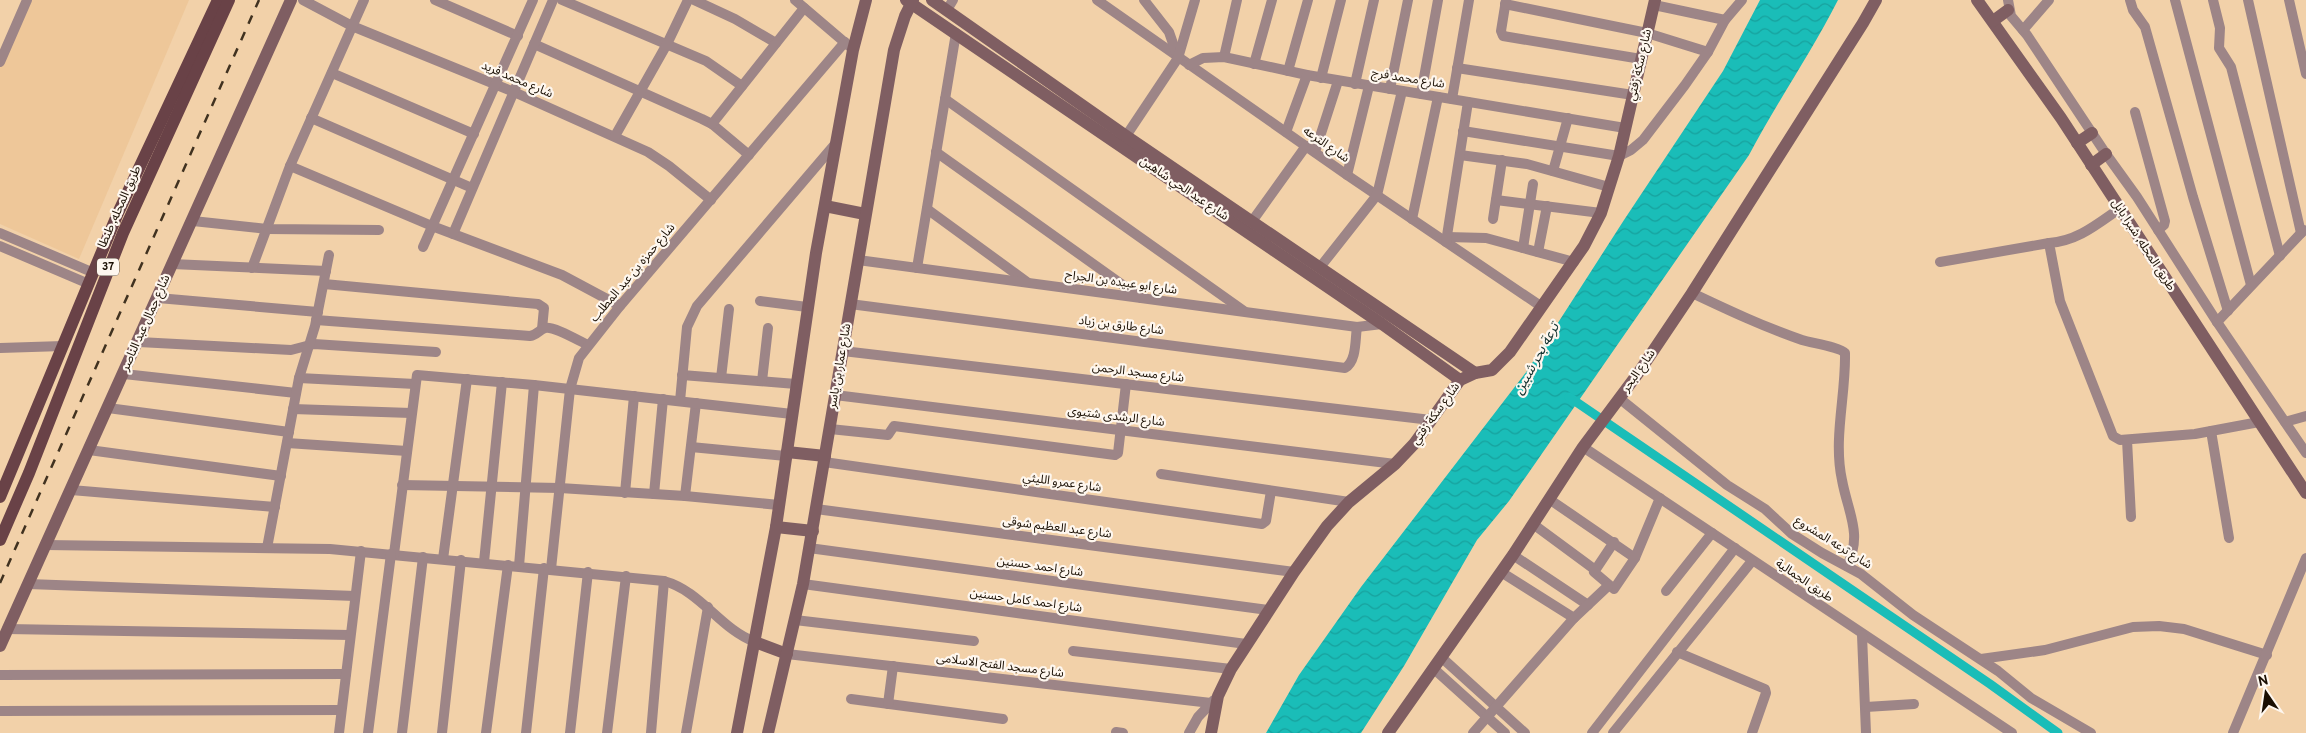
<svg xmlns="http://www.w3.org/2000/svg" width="2306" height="733" viewBox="0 0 2306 733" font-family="Overpass,'Noto Sans Arabic',sans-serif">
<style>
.built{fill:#eec799}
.water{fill:url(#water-waves)}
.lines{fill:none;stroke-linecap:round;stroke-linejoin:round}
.canal{stroke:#1abdb8;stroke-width:9}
.street{stroke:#9d8587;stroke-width:10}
.secondary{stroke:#7f5e62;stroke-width:12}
.primary{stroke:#694247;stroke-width:12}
.rail{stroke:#413220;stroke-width:2.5;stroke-dasharray:9 9;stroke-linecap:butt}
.labels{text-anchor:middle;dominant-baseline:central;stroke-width:4.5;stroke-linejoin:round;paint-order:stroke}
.shield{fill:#fef7ef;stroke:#5e5449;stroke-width:1}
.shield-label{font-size:11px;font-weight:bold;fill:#190e02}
.street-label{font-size:12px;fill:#190e02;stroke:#fef7ef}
.water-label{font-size:14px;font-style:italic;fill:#11302e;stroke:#fef7ef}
</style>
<defs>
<pattern id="water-waves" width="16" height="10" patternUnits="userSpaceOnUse" patternTransform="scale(1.25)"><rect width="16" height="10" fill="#1abdb8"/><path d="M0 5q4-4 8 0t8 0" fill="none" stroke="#17a19d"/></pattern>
</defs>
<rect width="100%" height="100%" fill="#f2d1a9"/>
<!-- built -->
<polygon class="built" points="30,0 189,0 79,259 0,224 0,67"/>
<!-- water -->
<path class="water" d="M1760 0H1838C1811 53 1777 102 1749 155L1509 501 1477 540 1404 666 1361 733H1266L1299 675 1361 587 1527 371 1624 220 1723 71Z"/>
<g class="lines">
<!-- canal -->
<polyline class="canal" points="1569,397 1990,684 2058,733"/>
<!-- street -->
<g class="street">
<polyline points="303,0 352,26 514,92 648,152 669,166 711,200"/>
<polyline points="435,0 518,36"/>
<polyline points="562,0 706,61 742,86"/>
<polyline points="694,0 735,19 776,43"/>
<polyline points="795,0 849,46"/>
<polyline points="1097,0 1347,175 1542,307"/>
<polyline points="1144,0 1169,32 1178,58"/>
<polyline points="1506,0 1501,31 1503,36 1641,59"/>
<polyline points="2008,0 2011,16 2027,35 2106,154 2137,197 2217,322 2306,453"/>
<polyline points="2130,0 2133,10 2145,27 2193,197 2228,311"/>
<polyline points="2175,0 2251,285"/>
<polyline points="2213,0 2220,28 2219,48 2231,67 2280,256"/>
<polyline points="2248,0 2301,233"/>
<polyline points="2289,0 2306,74"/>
<polyline points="1505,4 1647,33 1708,52"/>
<polyline points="1654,5 1725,20"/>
<polyline points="947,10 953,0"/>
<polyline points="2023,30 2049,0"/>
<polyline points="534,44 702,119 712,124 749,155"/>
<polyline points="1224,57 1237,0"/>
<polyline points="0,62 27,0"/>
<polyline points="1254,64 1272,0"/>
<polyline points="1189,65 1203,58 1224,57 1307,75 1625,128"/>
<polyline points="1457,68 1633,95"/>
<polyline points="1288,71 1308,0"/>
<polyline points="332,73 474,134"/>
<polyline points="1321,78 1341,0"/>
<polyline points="1355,84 1374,0"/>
<polyline points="1390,89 1408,0"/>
<polyline points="1421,94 1438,0"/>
<polyline points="945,99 1244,311"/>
<polyline points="1452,99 1469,0"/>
<polyline points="2135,112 2165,221 2164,225 2158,230"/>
<polyline points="311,118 472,188"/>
<polyline points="712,124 804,8"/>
<polyline points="1463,131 1619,156 1631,150 1643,140 1685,85 1708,52 1725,20 1742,0"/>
<polyline points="1286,132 1307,75"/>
<polyline points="615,136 667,44 688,0"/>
<polyline points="1126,136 1178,58 1195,0"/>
<polyline points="936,152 1141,298"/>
<polyline points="1315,152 1338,81"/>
<polyline points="1460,155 1527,164 1609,187"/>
<polyline points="290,166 432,226 562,275 620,306"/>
<polyline points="1553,171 1568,118"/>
<polyline points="1347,175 1369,86"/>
<polyline points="1496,200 1601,213"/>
<polyline points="927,209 1027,282"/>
<path d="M2119 209C2096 225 2077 241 2049 243L2060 301 2113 436 2120 440 2195 434 2259 422"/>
<polyline points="1412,219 1438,97"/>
<polyline points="1493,219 1502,160"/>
<polyline points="1253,220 1306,146"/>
<polyline points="193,221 267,229 379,230"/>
<polyline points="0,233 94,273"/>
<polyline points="453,234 553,0"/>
<polyline points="1447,237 1486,238 1574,262"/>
<polyline points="1446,242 1468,102"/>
<polyline points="0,246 89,284"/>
<polyline points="423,247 533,0"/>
<polyline points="1523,248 1533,184"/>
<polyline points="1538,252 1547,206"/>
<polyline points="858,260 1357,327 1382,324"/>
<polyline points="1940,262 2049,243"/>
<polyline points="172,264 326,271"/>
<polyline points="1321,266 1377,195 1402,91"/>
<polyline points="252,268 290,166 364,0"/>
<polyline points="917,268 956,33"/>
<polyline points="324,284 538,304 544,308 542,329"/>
<path d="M1692 293C1728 310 1764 327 1802 340 1811 343 1840 347 1845 353 1846 395 1833 439 1842 480 1848 513 1863 534 1847 566"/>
<polyline points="158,298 318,312"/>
<polyline points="760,301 807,307"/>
<path d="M850 304 1345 368C1357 361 1355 339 1357 327"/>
<path d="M316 320 530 336C537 335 539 330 545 328 554 326 579 341 588 345"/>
<polyline points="2217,322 2304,230"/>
<polyline points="139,342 291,350 314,344 436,352"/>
<polyline points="0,348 63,346"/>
<polyline points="843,351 1431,420"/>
<polyline points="124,374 296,393"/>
<polyline points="682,375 796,384"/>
<polyline points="299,378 415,384"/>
<polyline points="721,378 729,309"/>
<polyline points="762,381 768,328"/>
<polyline points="835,395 1395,464"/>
<polyline points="1619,398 1727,485 1765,509 1792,534 1822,553 1861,574 1913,615 1998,671 2031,698 2091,733"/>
<polyline points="680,401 687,327 697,306 836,143"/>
<polyline points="108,408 289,432"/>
<polyline points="293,409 411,413"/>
<polyline points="2285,422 2306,416"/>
<polyline points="830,429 888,435 894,426 1115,455 1118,453 1126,384"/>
<polyline points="2211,431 2229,538"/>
<polyline points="2127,440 2131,517"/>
<polyline points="287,443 407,451"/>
<polyline points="691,447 786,456"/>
<polyline points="1583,447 2012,733"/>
<polyline points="89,450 281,476"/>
<polyline points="824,462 1262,524 1266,521 1271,491"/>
<polyline points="1161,474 1349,502"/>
<polyline points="402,485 560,488 685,496 779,505"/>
<polyline points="71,490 275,507"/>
<polyline points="625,493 634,396"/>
<polyline points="654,494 663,399"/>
<polyline points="685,496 696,403"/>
<polyline points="1549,499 1635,558"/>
<polyline points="816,509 1294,572"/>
<polyline points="1533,524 1594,569"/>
<polyline points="1614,542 1594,572 1614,589 1635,558 1660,498"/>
<path d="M46 545 330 549 664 581C701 591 720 629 755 642"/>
<polyline points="267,548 299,378 315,326 329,255"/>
<polyline points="809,548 1268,610"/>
<polyline points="394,554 417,375 534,385 792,414"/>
<polyline points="1513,555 1588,605"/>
<polyline points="443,559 467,379"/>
<polyline points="484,562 502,382"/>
<polyline points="519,566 534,385"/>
<polyline points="551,569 570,389 579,358 620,306 845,42"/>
<polyline points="1501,572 1574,618"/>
<polyline points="28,584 355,596"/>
<polyline points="803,584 1246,644"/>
<polyline points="1666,591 1712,533"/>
<polyline points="795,620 974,641"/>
<polyline points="7,629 350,635"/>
<polyline points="1862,635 1866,733"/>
<polyline points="1073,651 1231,669"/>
<polyline points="1677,652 1765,689 1766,693 1752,733"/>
<polyline points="787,654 1211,703"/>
<polyline points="1441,657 1525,733"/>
<polyline points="1981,659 2045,650 2133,627 2159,626 2184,629 2267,655"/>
<polyline points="1433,668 1505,733"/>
<polyline points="0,675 346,674"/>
<polyline points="851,699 1003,719"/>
<polyline points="888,704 893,666"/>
<polyline points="1866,707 1914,704"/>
<polyline points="0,711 341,710"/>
<polyline points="1116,732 1123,733"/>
<polyline points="339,733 361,551"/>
<polyline points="368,733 391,554"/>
<polyline points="402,733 423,557"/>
<polyline points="442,733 461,560"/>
<polyline points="486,733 508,565"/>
<polyline points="526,733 544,568"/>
<polyline points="570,733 588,572"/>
<polyline points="607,733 626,576"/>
<polyline points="651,733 664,581"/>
<polyline points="686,733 708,607"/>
<polyline points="1189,733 1198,717 1214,700"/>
<polyline points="1473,733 1574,618 1608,586"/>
<polyline points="1592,733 1735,548"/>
<polyline points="1613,733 1752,561"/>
<polyline points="2233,733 2306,558"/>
</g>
<!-- secondary -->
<g class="secondary">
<polyline points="906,0 1382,324 1460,380"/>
<polyline points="932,0 1126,136 1475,373"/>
<polyline points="1977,0 2061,118 2306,493"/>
<polyline points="1993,21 2008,10"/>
<polyline points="2077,143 2092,133"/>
<polyline points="2091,165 2106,154"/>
<polyline points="825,206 865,214"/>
<polyline points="787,452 825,456"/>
<polyline points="776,527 813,531"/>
<polyline points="755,642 787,654"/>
<polyline points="0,646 291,0"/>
<polyline points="737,733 776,527 816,253 853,50 866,0"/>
<polyline points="768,733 803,584 894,50 905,16 913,0"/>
<polyline points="1211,733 1218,696 1231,669 1294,572 1327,526 1349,502 1395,464 1414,444 1460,380 1475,373 1492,370 1510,352 1584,246 1601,213 1619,156 1655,0"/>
<polyline points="1388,733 1513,555 1583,447 1639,372 1692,293 1863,23 1876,0"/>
</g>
<!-- primary -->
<g class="primary">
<polyline points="0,497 118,213 218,0"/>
<polyline points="0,540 29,473 123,233 229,0"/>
</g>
<!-- rail -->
<polyline class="rail" points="0,583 259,0"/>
</g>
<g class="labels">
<!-- shield labels -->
<rect class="shield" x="97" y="258.5" width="22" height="17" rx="4"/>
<g class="shield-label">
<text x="108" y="267">37</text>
</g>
<!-- street labels -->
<g class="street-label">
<text transform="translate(1640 65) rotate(-77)">شارع سكة زفتي</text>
<text transform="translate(1408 79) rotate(9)">شارع محمد فرج</text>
<text transform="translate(517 80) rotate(23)">شارع محمد فريد</text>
<text transform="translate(1326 145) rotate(35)">شارع الترعه</text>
<text transform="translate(1184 189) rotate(34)">شارع عبد الحي شاهين</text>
<text transform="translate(120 207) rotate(-66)">طريق المحله, طنطا</text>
<text transform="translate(2143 245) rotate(57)">طريق المحله, شبرا بابل</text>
<text transform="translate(633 273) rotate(-50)">شارع حمزه بن عبد المطلب</text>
<text transform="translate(1121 283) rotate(8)">شارع ابو عبيده بن الجراح</text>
<text transform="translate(146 323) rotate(-66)">شارع جمال عبد الناصر</text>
<text transform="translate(1121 326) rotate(7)">شارع طارق بن زياد</text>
<text transform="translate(840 366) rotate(-80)">شارع عمار بن ياسر</text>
<text transform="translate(1639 371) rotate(-55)">شارع البحر</text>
<text transform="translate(1138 373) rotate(7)">شارع مسجد الرحمن</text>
<text transform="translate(1436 414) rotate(-54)">شارع سكة زفتي</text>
<text transform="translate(1116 417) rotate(7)">شارع الرشدى شتيوى</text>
<text transform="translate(1062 483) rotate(8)">شارع عمرو الليثي</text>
<text transform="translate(1057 528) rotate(7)">شارع عبد العظيم شوقى</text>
<text transform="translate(1833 543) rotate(32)">شارع ترعه المشروع</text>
<text transform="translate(1040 567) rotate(8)">شارع احمد حسنين</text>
<text transform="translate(1804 581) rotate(34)">طريق الجمالية</text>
<text transform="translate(1026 601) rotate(8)">شارع احمد كامل حسنين</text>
<text transform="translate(1000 666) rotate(7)">شارع مسجد الفتح الاسلامى</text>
</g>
<!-- water labels -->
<g class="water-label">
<text transform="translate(1537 359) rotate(-61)">ترعة بحر شبين</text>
</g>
</g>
<!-- north arrow -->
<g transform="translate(2266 693) rotate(347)" stroke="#fef7ef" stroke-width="4" paint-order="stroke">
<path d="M0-4L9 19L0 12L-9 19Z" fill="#190e02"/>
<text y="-8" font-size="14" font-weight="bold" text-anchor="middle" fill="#190e02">N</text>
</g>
</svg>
